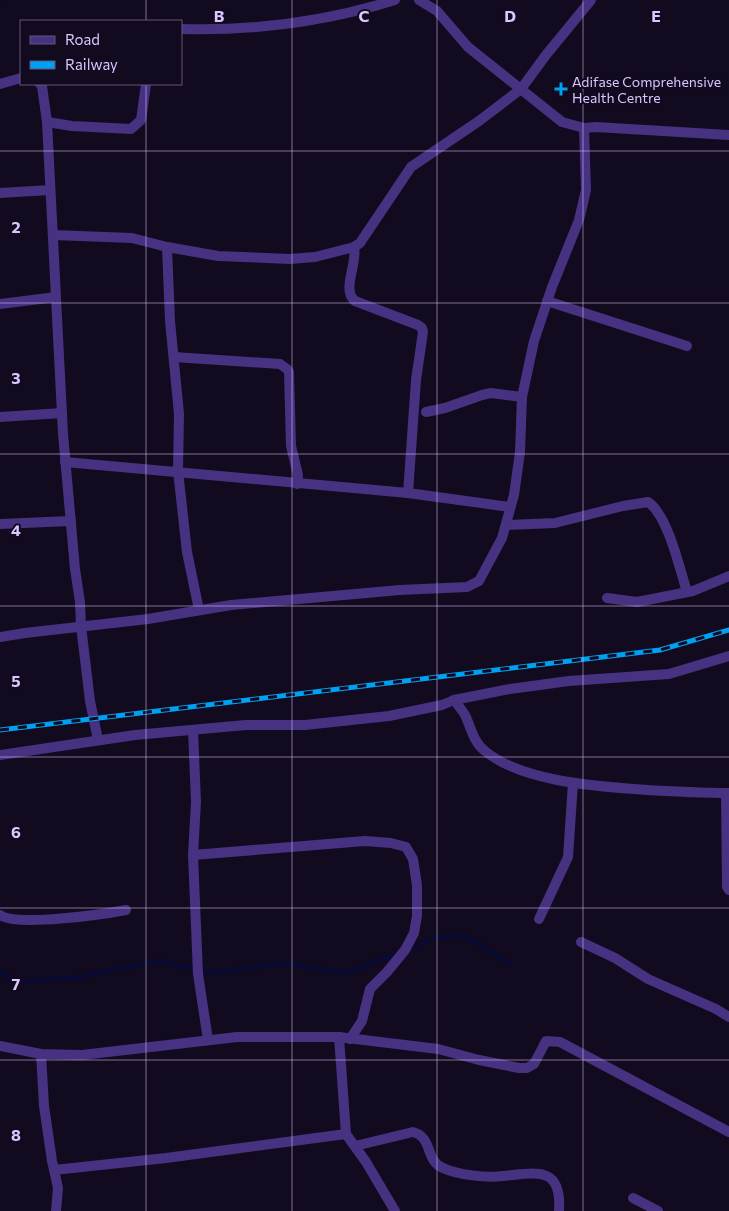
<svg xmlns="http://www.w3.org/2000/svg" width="729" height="1211" viewBox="0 0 729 1211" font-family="Commissioner,sans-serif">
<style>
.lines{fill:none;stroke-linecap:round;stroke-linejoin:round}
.stream{stroke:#050c3c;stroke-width:3}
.minor{stroke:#473181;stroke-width:10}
.rail-casing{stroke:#00a0f2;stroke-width:5}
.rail{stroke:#120a1e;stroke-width:3;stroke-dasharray:9;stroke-linecap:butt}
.grid{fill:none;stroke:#dac7ff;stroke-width:1;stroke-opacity:0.55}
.poi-dot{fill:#00a0f2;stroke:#120a1e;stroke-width:2}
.labels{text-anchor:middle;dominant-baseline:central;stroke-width:4;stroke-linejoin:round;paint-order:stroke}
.poi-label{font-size:14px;fill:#dac7ff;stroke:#120a1e;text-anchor:start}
.grid-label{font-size:16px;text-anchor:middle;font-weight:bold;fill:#dac7ff;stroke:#120a1e;stroke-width:4;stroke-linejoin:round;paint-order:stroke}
</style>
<rect width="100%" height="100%" fill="#120a1e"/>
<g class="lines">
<!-- stream -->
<g class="stream">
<polyline points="0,1 1,0"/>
<polyline points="409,949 433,938 463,935 510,964"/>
<polyline points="0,972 16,982 79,977 158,961 214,973 285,963 344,973 397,954"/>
</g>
<!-- minor -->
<g class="minor">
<polyline points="419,0 437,11 468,47 562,122 584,128 596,127 729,135"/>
<path d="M181 29C254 31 325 22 395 0"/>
<polyline points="0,84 21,78"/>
<polyline points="40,84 42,86 47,122 63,434 75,569 80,602 81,626 90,701 98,740"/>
<polyline points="47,122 72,126 131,129 141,120 146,84"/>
<polyline points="0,193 50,190"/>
<polyline points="53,235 132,238 167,247 218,256 290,259 315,257 354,247 360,243 411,167 479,121 521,89 546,55 591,0"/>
<polyline points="167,247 170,321 179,414 178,471 187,552 199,610"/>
<path d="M354 247C358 263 341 290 355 301L418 325 422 328 423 332 416 380 408 493"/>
<polyline points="547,301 687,346"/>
<polyline points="0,304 56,297"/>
<polyline points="174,357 280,364 287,369 289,372 291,446 298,475 297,484"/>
<polyline points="426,412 445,408 482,395 491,393 522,397"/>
<polyline points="0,417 62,413"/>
<polyline points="65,462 408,493 510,507"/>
<polyline points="0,524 71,521"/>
<path d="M506 525 555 523 623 506 648 502C668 515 680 570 687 592"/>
<polyline points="607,598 637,602 693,591 729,576"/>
<polyline points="0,637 25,633 148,619 231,605 400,590 467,587 479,581 502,538 514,495 520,452 522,397 534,341 552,287 579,220 586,190 584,128"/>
<path d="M454 700C458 705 462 710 465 715 471 727 473 742 485 751 520 780 590 786 634 789 666 791 697 793 729 793"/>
<polyline points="193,730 196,802 193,855 365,841 391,843 406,847 413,859 417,885 417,916 414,933 405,950 387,972 370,989 362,1021 350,1039"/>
<polyline points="0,755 135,735 246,725 305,725 389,716 442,705 454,700 510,689 569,681 669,674 729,656"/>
<polyline points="726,793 727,887 729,890"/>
<polyline points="193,855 198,974 208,1040"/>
<path d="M0 915C16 927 105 914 126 910"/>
<polyline points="539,919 568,857 573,783"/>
<polyline points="581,942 615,958 648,979 716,1009 729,1017"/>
<polyline points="339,1037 346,1134 366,1162 395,1211"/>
<polyline points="0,1046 41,1054 82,1055 237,1037 339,1037 438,1049 479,1060 519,1068 527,1068 534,1064 546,1041 560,1042 729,1132"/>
<polyline points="41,1054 44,1106 52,1161 58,1188 56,1211"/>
<path d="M355 1146 413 1132C433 1137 425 1161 443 1168 458 1175 486 1178 503 1176 536 1173 562 1165 559 1211"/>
<polyline points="54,1170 166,1158 346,1134"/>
<polyline points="633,1198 658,1211"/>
</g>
<defs>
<polyline id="rail" points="0,730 660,650 729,630"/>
</defs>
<!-- rail casing -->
<use href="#rail" class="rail-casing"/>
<!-- rail -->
<use href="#rail" class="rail"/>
</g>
<!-- grid -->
<path class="grid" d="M146 0V21M292 0V1211M437 0V1211M583 0V1211M146 84V1211M0 151H729M0 303H729M0 454H729M0 606H729M0 757H729M0 908H729M0 1060H729"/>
<!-- markers -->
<path class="poi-dot" d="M558.5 81.5h5v5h5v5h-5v5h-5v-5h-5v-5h5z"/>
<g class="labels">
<!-- poi labels -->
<g class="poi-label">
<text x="572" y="81">Adifase Comprehensive<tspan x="572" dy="16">Health Centre</tspan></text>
</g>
</g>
<g class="grid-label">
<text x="219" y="22">B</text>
<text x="364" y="22">C</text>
<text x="510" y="22">D</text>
<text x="656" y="22">E</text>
<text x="16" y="233">2</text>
<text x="16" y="384">3</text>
<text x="16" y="536">4</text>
<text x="16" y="687">5</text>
<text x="16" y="838">6</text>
<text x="16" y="990">7</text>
<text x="16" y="1141">8</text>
</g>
<!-- legend -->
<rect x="20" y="20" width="162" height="65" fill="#120a1e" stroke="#625678"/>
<rect x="30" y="36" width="25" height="8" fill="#473181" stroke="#625678"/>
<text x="65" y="45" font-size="15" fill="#dac7ff">Road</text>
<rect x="30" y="61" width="25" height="8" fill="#00a0f2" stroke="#625678"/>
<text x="65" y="70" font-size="15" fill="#dac7ff">Railway</text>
</svg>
